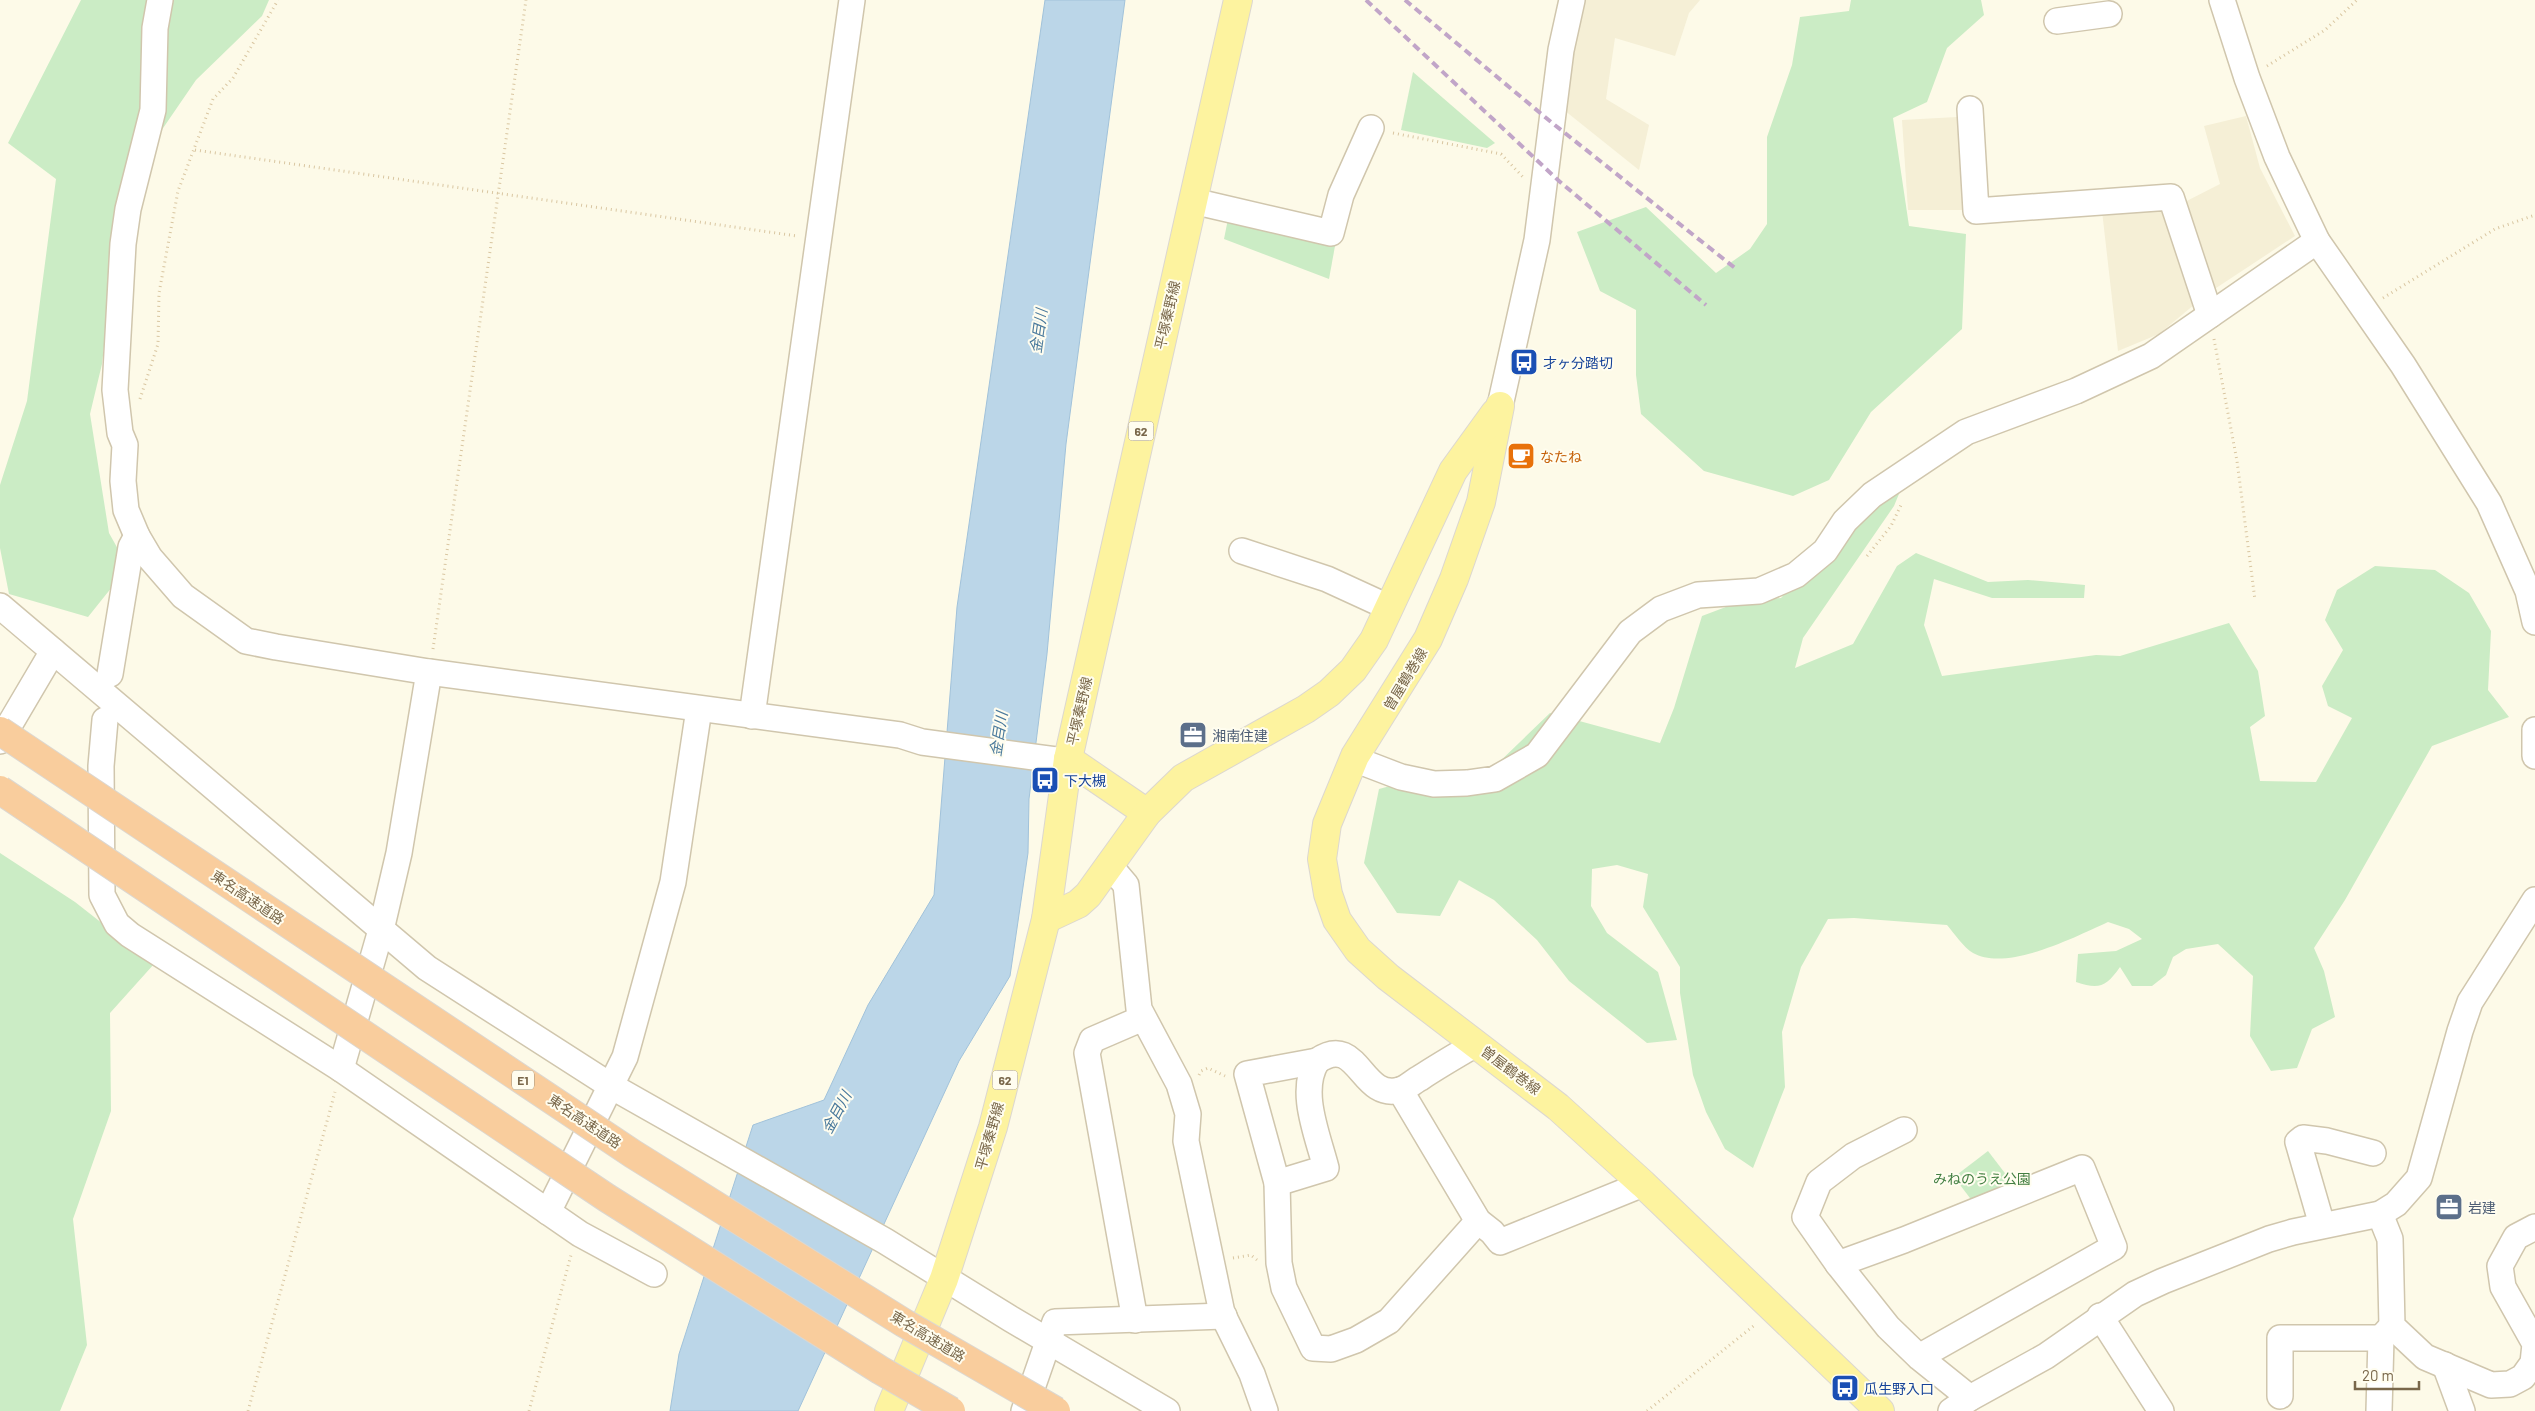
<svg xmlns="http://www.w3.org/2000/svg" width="2535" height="1411" viewBox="0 0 2535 1411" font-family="Barlow,'Noto Sans JP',sans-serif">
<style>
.residential{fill:#f5efd6}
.green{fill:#cbecc5}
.water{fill:#bbd6e8;stroke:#a1c2da}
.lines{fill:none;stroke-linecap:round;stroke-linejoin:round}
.minor-casing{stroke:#d0c6ad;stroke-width:28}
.major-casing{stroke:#dcd7d0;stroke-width:30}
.path{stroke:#d9c6a1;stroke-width:3;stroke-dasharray:1 4;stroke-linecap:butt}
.minor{stroke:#fff;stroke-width:25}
.major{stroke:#fdf39f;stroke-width:28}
.rail{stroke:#c1a5c8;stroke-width:4;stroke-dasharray:8 5;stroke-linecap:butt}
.highway-bridge-casing{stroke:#dcd7d0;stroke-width:30;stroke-linecap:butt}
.highway-bridge{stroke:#f9cd9d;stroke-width:28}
.labels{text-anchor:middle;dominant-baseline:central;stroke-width:4;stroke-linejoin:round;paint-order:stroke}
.shield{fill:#fffdef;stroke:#a1947c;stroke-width:1}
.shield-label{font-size:12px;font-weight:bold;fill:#79674a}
.street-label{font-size:14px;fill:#79674a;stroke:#fffdef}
.transit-label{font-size:14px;fill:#164399;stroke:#fffdef;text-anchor:start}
.food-label{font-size:14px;fill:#c56008;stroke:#fffdef;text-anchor:start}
.service-label{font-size:14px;fill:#4e5e75;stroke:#fffdef;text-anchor:start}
.park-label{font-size:14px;fill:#437f42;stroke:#fffdef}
.water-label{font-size:15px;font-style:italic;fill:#49799c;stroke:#fffdef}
</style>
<rect width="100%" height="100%" fill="#fdfae8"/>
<!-- residential -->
<g class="residential">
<polygon points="1580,0 1700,0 1689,13 1675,56 1615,38 1606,99 1649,125 1639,170 1564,110"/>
<polygon points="2246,116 2260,168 2295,236 2207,294 2159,334 2118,351 2102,211 2171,209 2220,184 2204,126"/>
<polygon points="1957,117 1965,210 1908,210 1902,120"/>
</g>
<!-- green -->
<g class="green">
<polygon points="81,0 269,0 262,16 196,80 122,188 102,364 90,414 109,533 128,567 88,617 9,594 0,548 0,485 27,401 56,179 8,143"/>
<polygon points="1851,0 1981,0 1984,15 1947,48 1927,102 1893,118 1909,226 1966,234 1962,329 1871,412 1829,480 1793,496 1704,471 1641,414 1636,375 1636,310 1600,291 1577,232 1646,207 1716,273 1750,249 1767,224 1767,137 1792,65 1800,17 1849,11"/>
<polygon points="1413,72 1495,143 1487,148 1401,130"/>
<polygon points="1228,219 1335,246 1329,279 1224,239"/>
<path d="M1901 489 1894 506 1803 638 1795 668 1853 644 1897 566 1916 553 1988 582 2028 580 2085 585 2084 598H1992L1934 579 1924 625 1942 676 2096 655 2120 656 2229 623 2258 671 2265 716 2250 727 2260 781 2316 782 2352 718 2328 706 2322 686 2343 650 2325 620 2337 590 2375 566 2435 570 2469 593 2491 631 2488 690 2509 717 2432 746 2345 900 2314 948 2324 971 2335 1017 2312 1029 2297 1068 2271 1071 2250 1036 2253 976 2218 944 2186 949 2173 957 2166 975 2152 986H2132L2120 967C2106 987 2099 990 2076 982L2078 954 2116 951 2142 939 2129 929 2108 922C2075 937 2007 972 1973 953 1963 947 1954 933 1947 925L1854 918 1828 919 1801 967 1782 1032 1785 1087 1753 1168 1725 1149 1706 1112 1693 1075 1680 993V967L1643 907 1648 874 1617 865 1592 869 1591 906 1607 933 1658 972 1677 1040 1647 1043 1569 981 1537 940 1494 900 1459 880 1440 916 1397 913 1364 863 1379 789 1438 773 1493 768 1550 713 1660 743 1674 708 1702 616 1739 602 1781 598 1848 524Z"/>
<polygon points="0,853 75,902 154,964 110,1013 111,1111 73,1219 87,1345 60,1411 0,1411"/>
<polygon points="1988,1151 2014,1185 1973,1202 1954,1177"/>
</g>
<!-- water -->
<polygon class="water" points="1045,0 1125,0 1066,444 1047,654 1029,799 1028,853 1010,976 959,1061 798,1411 670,1411 679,1354 753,1125 824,1100 868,1005 934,895 957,607"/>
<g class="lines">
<defs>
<g id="minor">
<polyline points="160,0 155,28 153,110 128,209 123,244 115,390 120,433 125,445 123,481 126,510 137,536 150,558 183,596 246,641 276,647 429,672 900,735 922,742 1056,760 1068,759"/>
<polyline points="2222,0 2247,78 2277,157 2317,241 2403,365 2489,503 2528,591 2535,622"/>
<polyline points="2057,21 2109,14"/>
<polyline points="1970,109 1976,211 2171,197 2210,315"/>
<polyline points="1193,201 1331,233 1341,195 1371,128"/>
<polyline points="1500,406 1537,240 1561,50 1572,0"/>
<polyline points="1242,551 1327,579 1388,607"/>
<polyline points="0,606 427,968 611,1086 885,1241 1011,1319 1167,1411"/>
<polyline points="110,674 131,547 137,536"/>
<polyline points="752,716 852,0"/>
<polyline points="105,720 101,766 102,895 117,924 130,935 341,1069 580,1234 654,1274"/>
<polyline points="2535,730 2535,756"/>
<polyline points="0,741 53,651"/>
<polyline points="1355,756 1367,764 1401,777 1434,784 1467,783 1495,779 1537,755 1630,632 1661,609 1698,595 1759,591 1796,575 1825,551 1845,521 1872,495 1966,432 2076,391 2151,356 2317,241"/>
<polyline points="1109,865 1126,885 1139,1009 1179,1084 1188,1114 1186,1141 1222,1313 1252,1374 1265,1411"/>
<path d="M1476 1044C1457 1055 1438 1066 1420 1078 1414 1081 1407 1088 1400 1090 1360 1101 1359 1032 1317 1061L1247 1074 1277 1183 1279 1263 1284 1288 1313 1348 1331 1349 1356 1340 1389 1321 1478 1221"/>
<polyline points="341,1069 381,930 399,853 429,672"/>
<polyline points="1400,1090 1478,1221 1492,1232 1500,1242 1643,1184"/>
<path d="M1277 1183 1326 1168C1318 1136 1298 1091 1317 1061"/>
<polyline points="548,1212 625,1057 673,882 699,709"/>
<polyline points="2380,1214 2390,1239 2392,1326 2425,1357 2491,1385 2510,1384 2523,1377 2533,1363 2535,1344 2503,1287 2500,1266 2516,1237 2535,1227"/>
<polyline points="2322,1225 2298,1142 2303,1138 2327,1141 2373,1153"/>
<polyline points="1838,1264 1805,1217 1819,1182 1853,1156 1904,1130"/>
<polyline points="2100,1316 2161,1411"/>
<polyline points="1135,1320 1087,1053 1092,1040 1143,1018"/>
<polyline points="1919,1357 2114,1247 2082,1168 1904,1240 1838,1264 1888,1327 1919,1357 1970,1398"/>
<polyline points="2445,1365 2462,1411"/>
<polyline points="2280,1396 2280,1338 2381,1338"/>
<polyline points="1024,1411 1055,1322 1224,1316"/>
<polyline points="1951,1411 1970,1398 2046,1356 2135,1294 2163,1281 2269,1239 2293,1232 2380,1214 2396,1204 2419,1178 2460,1031 2470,1002 2535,900"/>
<polyline points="2379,1411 2381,1338 2392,1326"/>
</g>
<g id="major">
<polyline points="1500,406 1481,502 1454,579 1428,639 1355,756 1327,824 1322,859 1328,894 1337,920 1358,950 1388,977 1558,1107 1643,1184 1880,1411"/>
<polyline points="1068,759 1147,813"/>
<polyline points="1046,919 1078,904 1088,895 1147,813 1183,778 1306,709 1329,693 1353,670 1374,640 1453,471 1495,413"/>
<polyline points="889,1411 944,1279 993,1127 1046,919 1068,759 1238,0"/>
</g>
</defs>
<!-- minor casing -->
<use href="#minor" class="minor-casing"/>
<!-- major casing -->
<use href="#major" class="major-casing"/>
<!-- path -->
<g class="path">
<polyline points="2267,66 2325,30 2357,0"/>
<polyline points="1393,133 1501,154 1523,177"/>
<polyline points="195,150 797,236"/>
<polyline points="2383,298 2495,229 2535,215"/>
<polyline points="2214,339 2237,461 2255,600"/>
<polyline points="140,399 158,344 159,293 178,191 213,99 233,78 278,0"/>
<polyline points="1867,556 1891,526 1901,505"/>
<polyline points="433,649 526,0"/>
<polyline points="1199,1075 1201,1071 1208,1068 1225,1076"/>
<polyline points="1233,1258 1251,1255 1257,1260"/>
<polyline points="248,1411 335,1092"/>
<polyline points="529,1411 571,1255"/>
<polyline points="1647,1411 1756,1324"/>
</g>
<!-- minor -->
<use href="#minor" class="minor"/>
<!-- major -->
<use href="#major" class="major"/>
<!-- rail -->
<g class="rail">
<polyline points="1366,0 1559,181 1706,305"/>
<polyline points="1405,0 1551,122 1735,268"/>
</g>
<defs>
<g id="highway-bridge">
<polyline points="0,731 633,1154 904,1323 1056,1411"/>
<polyline points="0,790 607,1198 880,1370 951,1411"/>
</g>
</defs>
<!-- highway-bridge casing -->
<use href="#highway-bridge" class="highway-bridge-casing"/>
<!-- highway-bridge -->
<use href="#highway-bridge" class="highway-bridge"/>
</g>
<!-- icons -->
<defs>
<symbol id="bus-square" viewBox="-11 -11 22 22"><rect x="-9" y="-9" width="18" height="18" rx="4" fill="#1a4fb4" stroke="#fffdef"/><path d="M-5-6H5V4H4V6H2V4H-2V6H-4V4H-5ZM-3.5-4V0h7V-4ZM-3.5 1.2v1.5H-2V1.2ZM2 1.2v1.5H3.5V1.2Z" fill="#fff"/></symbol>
<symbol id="cafe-square" viewBox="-11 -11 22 22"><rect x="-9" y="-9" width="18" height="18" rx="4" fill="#e8710a" stroke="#fffdef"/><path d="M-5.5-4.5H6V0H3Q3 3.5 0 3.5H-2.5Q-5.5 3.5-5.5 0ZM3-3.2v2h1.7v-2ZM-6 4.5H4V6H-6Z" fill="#fff"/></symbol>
<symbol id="office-square" viewBox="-11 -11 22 22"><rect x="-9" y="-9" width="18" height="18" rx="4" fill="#5c6f8a" stroke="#fffdef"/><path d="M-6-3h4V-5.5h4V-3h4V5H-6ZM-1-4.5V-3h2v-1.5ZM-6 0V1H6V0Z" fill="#fff"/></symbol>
</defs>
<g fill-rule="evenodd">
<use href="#bus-square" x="1508" y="346" width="32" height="32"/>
<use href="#cafe-square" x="1505" y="440" width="32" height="32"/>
<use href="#office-square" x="1177" y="719" width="32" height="32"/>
<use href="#bus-square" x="1029" y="764" width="32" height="32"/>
<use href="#office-square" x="2433" y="1191" width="32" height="32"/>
<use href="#bus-square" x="1829" y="1372" width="32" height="32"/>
</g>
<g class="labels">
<!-- shield labels -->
<g class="shield">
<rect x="1128.5" y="421.5" width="25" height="19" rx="4"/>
<rect x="512" y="1070.5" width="22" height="19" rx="4"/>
<rect x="992.5" y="1070.5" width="25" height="19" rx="4"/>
</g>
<g class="shield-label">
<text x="1141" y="431">62</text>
<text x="523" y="1080">E1</text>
<text x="1005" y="1080">62</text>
</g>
<!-- street labels -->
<g class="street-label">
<text transform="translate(1167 315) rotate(-77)">平塚秦野線</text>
<text transform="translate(1405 679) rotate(-59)">曽屋鶴巻線</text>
<text transform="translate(1079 711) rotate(-77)">平塚秦野線</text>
<text transform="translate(248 897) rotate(34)">東名高速道路</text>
<text transform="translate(1511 1070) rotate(37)">曽屋鶴巻線</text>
<text transform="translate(585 1121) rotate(34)">東名高速道路</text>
<text transform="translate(989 1136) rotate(-74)">平塚秦野線</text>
<text transform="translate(928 1336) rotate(31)">東名高速道路</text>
</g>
<!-- transit labels -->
<g class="transit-label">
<text x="1543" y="362">才ヶ分踏切</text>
<text x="1064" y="780">下大槻</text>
<text x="1864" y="1388">瓜生野入口</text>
</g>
<!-- food labels -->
<g class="food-label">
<text x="1540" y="456">なたね</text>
</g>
<!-- service labels -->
<g class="service-label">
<text x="1212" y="735">湘南住建</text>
<text x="2468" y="1207">岩建</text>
</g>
<!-- park labels -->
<g class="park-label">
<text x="1982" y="1178">みねのうえ公園</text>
</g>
<!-- water labels -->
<g class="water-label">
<text transform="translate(1038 331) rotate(-82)">金目川</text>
<text transform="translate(998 734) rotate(-81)">金目川</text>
<text transform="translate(836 1112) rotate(-62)">金目川</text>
</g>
</g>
<!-- scale -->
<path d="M2355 1381v8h64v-8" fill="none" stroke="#79674a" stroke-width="2.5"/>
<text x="2362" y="1381" font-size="15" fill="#79674a" stroke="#fffdef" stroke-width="4" paint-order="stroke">20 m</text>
</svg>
